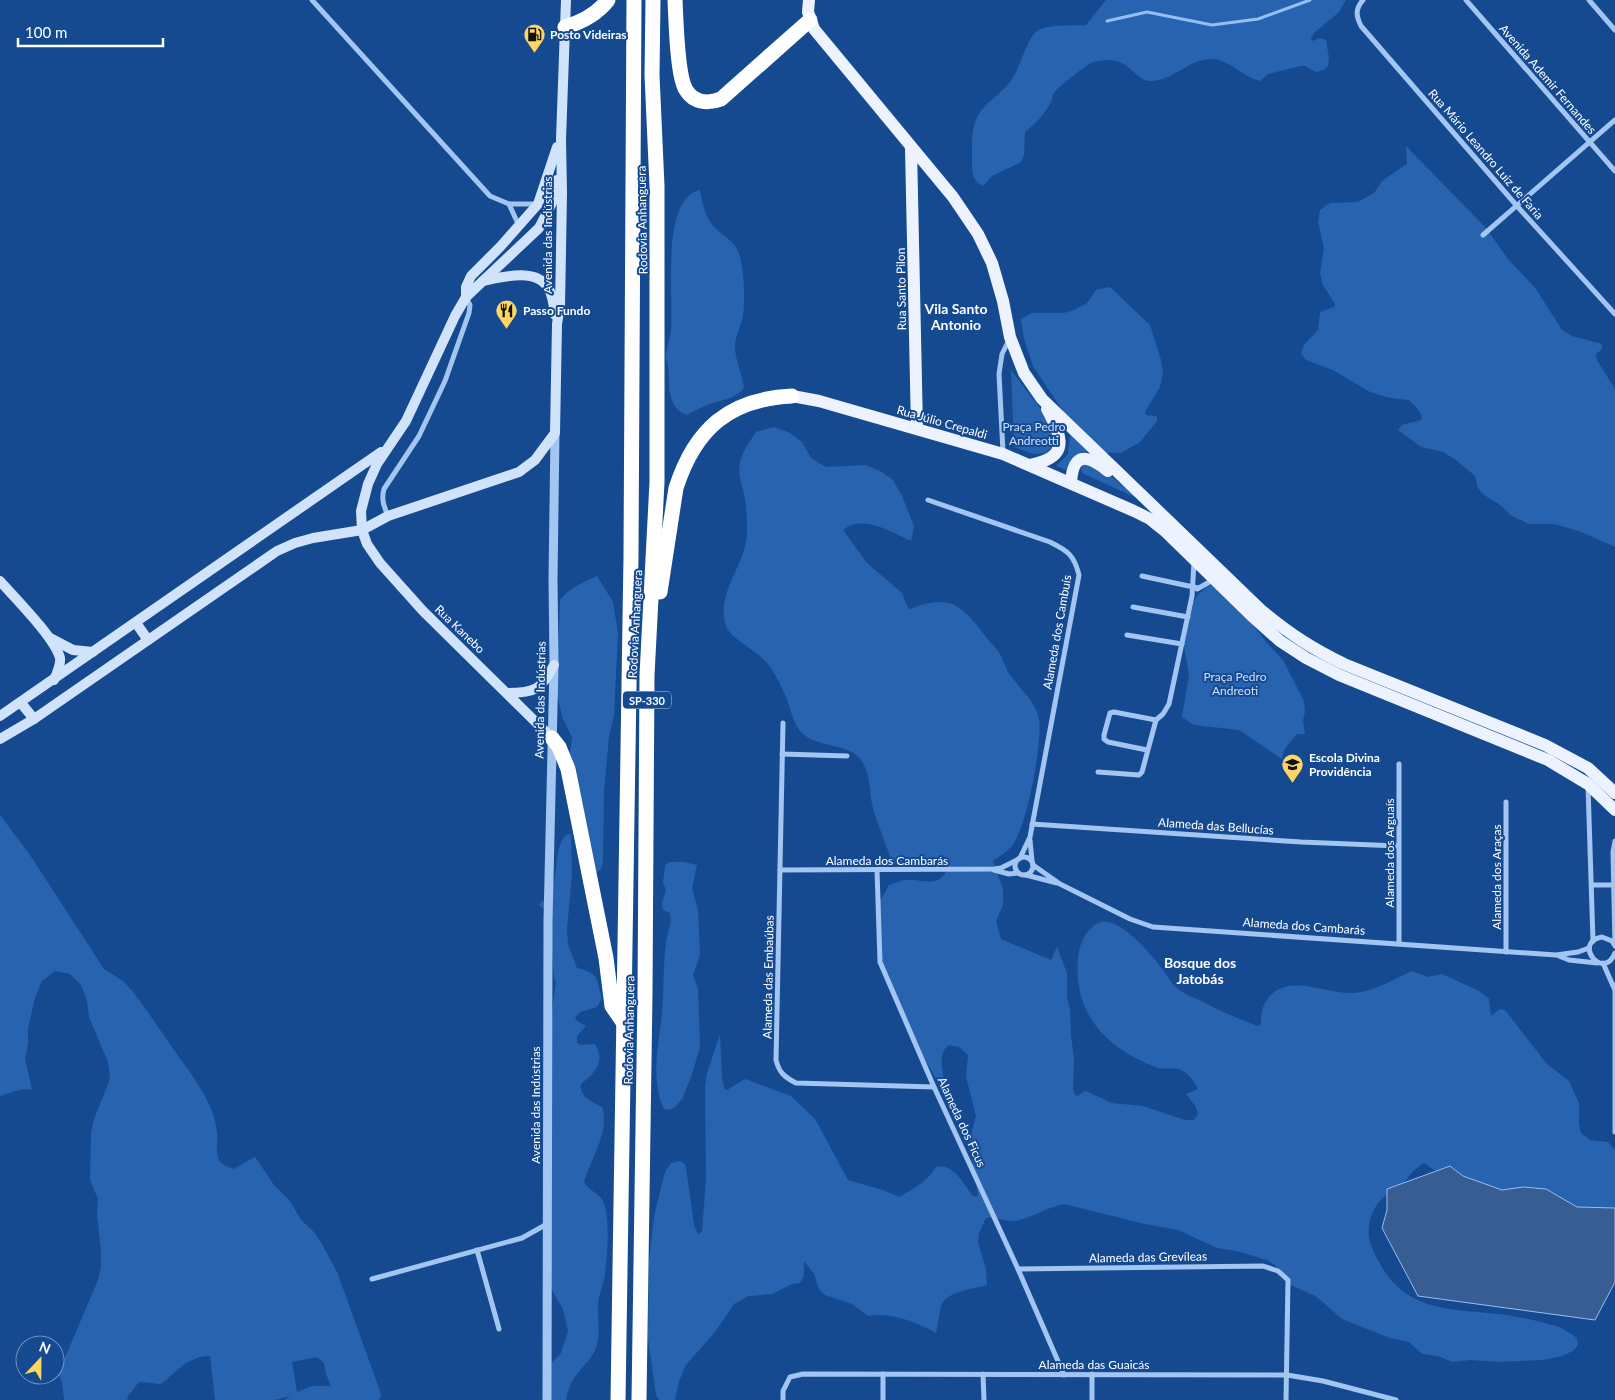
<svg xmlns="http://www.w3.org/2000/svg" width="1615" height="1400" viewBox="0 0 1615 1400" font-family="Lato,sans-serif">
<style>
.green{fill:#2863b0;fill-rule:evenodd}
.water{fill:#385d92;stroke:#95bff3}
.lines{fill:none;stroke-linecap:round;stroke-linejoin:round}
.stream{stroke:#95bff3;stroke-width:3}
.minor{stroke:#a3c5f1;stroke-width:5}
.tertiary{stroke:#a3c5f1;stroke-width:9}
.secondary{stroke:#d1e3fb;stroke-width:10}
.primary{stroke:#ecf3ff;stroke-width:12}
.motorway{stroke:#fff;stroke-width:15}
.labels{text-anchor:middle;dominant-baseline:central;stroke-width:4;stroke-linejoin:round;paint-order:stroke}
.shield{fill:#154a91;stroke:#b9c9de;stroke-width:1}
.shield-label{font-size:11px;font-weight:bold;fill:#fff}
.poi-label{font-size:12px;font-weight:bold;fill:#fff;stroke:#154a91;text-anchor:start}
.street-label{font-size:12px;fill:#fff;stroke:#154a91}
.park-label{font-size:12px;fill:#cae0fc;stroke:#154a91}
.neighbourhood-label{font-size:14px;font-weight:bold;fill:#fff;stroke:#154a91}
</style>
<rect width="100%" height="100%" fill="#154a91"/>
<!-- green -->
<g class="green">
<path d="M1106 0H1346L1338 13 1315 32 1311 38 1312 41 1320 38 1326 40 1329 58 1328 66 1324 70 1316 72 1305 66H1301L1268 74 1260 81C1243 77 1230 60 1212 59 1190 58 1173 81 1151 81 1134 81 1133 61 1108 60 1104 60 1097 61 1093 62 1086 65 1058 87 1054 93 1052 96 1052 101 1050 104 1044 115 1035 124 1025 132L1024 155 1021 162 992 176 983 186C972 180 972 173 972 161 972 141 970 121 985 106 994 97 1005 90 1012 79 1020 68 1027 38 1037 31 1047 24 1073 26 1086 25Z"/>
<polygon points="1406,146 1486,228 1508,259 1536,289 1562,330 1572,336 1602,344 1602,349 1596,354 1597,360 1615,389 1615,547 1579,531 1554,524 1529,524 1512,516 1499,504 1484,495 1478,488 1475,476 1456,460 1443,452 1421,447 1398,430 1402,425 1421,420 1422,417 1418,409 1409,400 1390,398 1370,392 1333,370 1306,360 1301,353 1304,345 1318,330 1320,312 1334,307 1335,304 1323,285 1320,273 1324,248 1318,222 1320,210 1330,203 1358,202 1374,193 1383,180 1407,164"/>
<path d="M700 190C702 201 704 213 711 223 721 237 736 239 740 257 744 271 745 301 743 315 741 327 734 337 735 349 736 361 742 375 744 387 737 400 718 400 705 406 699 408 693 412 687 415 679 412 675 408 672 400 667 388 670 377 668 365 667 361 665 359 666 355 667 346 671 337 671 328 674 298 660 198 700 190Z"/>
<polygon points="1110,287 1150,325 1161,360 1163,373 1160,387 1145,412 1146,415 1157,416 1157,421 1140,442 1121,453 1082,452 1075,457 1070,472 1056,466 1068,454 1071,423 1033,366 1024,339 1021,319 1032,313 1064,313 1074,310 1087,303 1096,290"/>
<polygon points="1011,370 1052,424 1055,445 1045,453 1033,454 1014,447"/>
<path d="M774 427 790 433 802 442 811 458 826 467 865 465 880 471 893 480 902 496 914 526 911 541C891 532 863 514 843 530L867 563 902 593 908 608 910 609C950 593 962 605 986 637 989 642 995 646 998 651 1003 658 1005 668 1010 675 1019 688 1033 699 1038 715 1045 735 1026 832 1011 847 1006 852 999 857 993 861L1003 889V905L996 921 1001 939 1051 960 1057 947 1067 973V998L1070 1009 1071 1035 1074 1060 1073 1089 1075 1095 1078 1096 1083 1092 1086 1091 1112 1103 1143 1106 1185 1120H1194L1198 1114 1196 1107 1186 1094 1198 1089C1195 1082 1188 1073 1181 1070 1174 1067 1165 1070 1158 1068 1107 1049 1073 1015 1078 958 1079 945 1085 932 1095 925 1114 910 1149 952 1160 966 1167 974 1170 983 1179 990 1185 994 1192 997 1199 1000 1218 1010 1238 1019 1258 1026L1261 1024C1261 1013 1262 1005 1270 996 1291 973 1328 995 1355 993 1375 991 1394 979 1412 971L1428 977 1442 974 1479 991 1489 999 1491 1016 1500 1009 1505 1010 1547 1064 1569 1081 1579 1103V1124L1581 1133 1590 1140 1608 1142 1615 1150V1212L1601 1217 1468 1194 1424 1163C1414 1169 1412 1173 1405 1181 1397 1188 1388 1192 1381 1200 1371 1210 1366 1228 1370 1242 1373 1252 1378 1260 1383 1269 1410 1312 1453 1309 1498 1314 1510 1315 1550 1323 1561 1328 1567 1331 1572 1335 1577 1338L1578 1345 1573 1351 1562 1356 1543 1360 1499 1362 1470 1360 1453 1362 1438 1356 1422 1354 1409 1342 1390 1338 1342 1319 1317 1297 1289 1284 1275 1265 1267 1260 1237 1251 1217 1248 1178 1230 1145 1224 1064 1204C1047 1207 1030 1219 1014 1221 1004 1222 995 1216 986 1218L979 1233 978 1243 986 1269 987 1285C974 1289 946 1291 941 1306 939 1314 938 1324 936 1333 916 1322 891 1312 868 1316L852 1304 825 1295 819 1289 814 1274 804 1261V1276L800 1283 792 1284 772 1294 749 1296 734 1304 715 1332 686 1365 679 1381 675 1400H659L656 1395 648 1339 649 1262 654 1216 665 1172 671 1163 680 1161 685 1164 686 1168 694 1225 698 1234 702 1232 706 1179 705 1087 707 1073 720 1034 722 1078 725 1090H727L745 1079 791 1096 815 1119 848 1180 883 1190 899 1197C914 1188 927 1182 936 1167 953 1162 964 1185 973 1196L977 1197 978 1194 969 1143 976 1116 966 1077 968 1055 959 1047 949 1045C936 1053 944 1076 946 1088L945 1090H943L911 1037 883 965 877 932 879 903 889 885C894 884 899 881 905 880 919 878 939 889 946 871L935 866 901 867 892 862C886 844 878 826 873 808 869 794 871 773 861 760 849 743 819 748 803 734 793 726 791 709 786 697 781 686 775 673 768 664 757 649 729 640 725 623 717 590 746 565 747 533 747 521 747 510 745 499 743 486 737 475 740 462 743 451 750 441 756 432Z"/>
<polygon points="1085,462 1104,471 1141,500 1082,473 1081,468"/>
<path d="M597 576 613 602 618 633 614 715 609 737 604 791 603 861 601 869 597 872 590 868 575 772 577 771 570 754 572 737 563 719 556 692 560 600C569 588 584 582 597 576Z"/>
<polygon points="1220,582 1267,643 1283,660 1304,701 1305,712 1303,720 1305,734 1297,734 1284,750 1282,759 1239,730 1194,725 1182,717 1189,675 1184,646 1191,605 1198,595 1207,587"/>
<path d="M0 815 30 855 104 969 123 981 134 993C148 1012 161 1031 174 1050 191 1074 214 1102 217 1132 219 1149 210 1162 233 1169L255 1157 274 1185 290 1201 301 1220 314 1232 322 1244 337 1272 379 1388 381 1396 379 1400H285L290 1396 275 1400H215L210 1356 199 1357 186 1363 161 1384 139 1382 128 1396 127 1400H64L62 1381 58 1374 98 1280 101 1266V1250L97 1214 98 1199 90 1180 91 1133 94 1119 110 1079 108 1062 89 1017 87 1000 81 985 70 974 55 971 42 981 35 997 28 1029V1044L25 1059 32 1090 22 1089 0 1096ZM317 1357 324 1363 326 1374 331 1386H312L297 1392 292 1362Z"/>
<path d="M571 834 572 874 567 929 568 944 577 968C599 973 596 978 602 998L597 1007 580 1012 575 1018 577 1021 586 1026 577 1036V1043L581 1045 595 1044C606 1061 595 1073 581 1084 579 1097 593 1102 602 1107 610 1132 591 1158 584 1182 589 1191 599 1193 603 1201 611 1219 607 1261 604 1280 602 1288 599 1295 598 1303 597 1318 601 1333 596 1348 592 1358 585 1364 578 1373 571 1381 568 1389 566 1400H545L549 1366 561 1353 568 1331 563 1309 549 1285 547 1081 553 1004 556 982 554 979 549 913 539 905C543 901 547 897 550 893 560 875 552 851 566 835Z"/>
<path d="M670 862H684L697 865 692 888 698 910 700 955 693 975 698 989 700 1047 691 1077 682 1099 675 1107 670 1110 664 1109C650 1080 659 1044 662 1013 664 990 663 966 666 943 667 933 673 924 670 913L663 910 662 903 666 890 663 883 665 865Z"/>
</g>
<!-- water -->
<polygon class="water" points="1450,1166 1463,1176 1502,1190 1523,1187 1546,1189 1577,1207 1615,1208 1615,1282 1595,1320 1418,1296 1382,1228 1387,1210 1387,1189"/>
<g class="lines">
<!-- stream -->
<polyline class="stream" points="1107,21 1147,12 1212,25 1258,19 1310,0"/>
<!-- minor -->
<g class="minor">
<polyline points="312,0 490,196 509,204 538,204"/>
<path d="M1363 0C1355 9 1356 16 1361 26L1517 206 1615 314"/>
<polyline points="1466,0 1615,171"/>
<polyline points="1589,0 1615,30"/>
<polyline points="509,204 519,226"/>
<polyline points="1483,235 1615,120"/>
<polyline points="1003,452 999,374 1002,354 1009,340"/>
<path d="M928 500 1050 542C1068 551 1074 555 1079 575L1030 837 1020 858"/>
<path d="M388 516C384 506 381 500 384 489L419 436 445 381 469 313 470 305 466 297"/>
<polyline points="1142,576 1198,588"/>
<polyline points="1197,589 1213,580"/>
<polyline points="1133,607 1188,617"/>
<polyline points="1127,635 1182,644"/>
<path d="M783 723 776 1060C779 1072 784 1077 796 1083L934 1087"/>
<polyline points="1147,750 1108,742 1104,739 1104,735 1110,713 1114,712 1156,720 1163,714 1169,704 1192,596 1194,562"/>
<polyline points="782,754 847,756"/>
<polyline points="1399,764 1399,943"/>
<polyline points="1098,772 1139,775 1142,772 1156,720"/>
<polyline points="1588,786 1593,941"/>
<polyline points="1032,824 1301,842 1398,846"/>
<polyline points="1030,840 1032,861"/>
<circle cx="1024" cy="866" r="9"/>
<polyline points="1033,865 1060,884 1130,919 1153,927 1556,955 1578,952 1589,948"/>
<polyline points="780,870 994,869 1001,868 1017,860"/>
<polyline points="877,870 880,962 934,1087 1018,1269 1064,1375"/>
<polyline points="994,870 1009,874 1018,873"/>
<polyline points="1026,875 1057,883"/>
<polyline points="1592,885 1614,885"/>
<polyline points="1615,945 1613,852 1615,841"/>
<path d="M1615 946 1612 941 1602 937C1572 942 1603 982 1615 953"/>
<polyline points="1506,952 1506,802"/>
<polyline points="1559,956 1569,960 1597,963"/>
<polyline points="1603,963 1614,988"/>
<polyline points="1615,1132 1615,985"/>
<polyline points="477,1250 499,1329"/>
<polyline points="1018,1269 1263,1266 1278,1271 1288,1280 1286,1400"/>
<polyline points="372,1279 522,1238 547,1224"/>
<polyline points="883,1374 883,1400"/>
<polyline points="983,1374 984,1400"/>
<polyline points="1092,1374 1092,1400"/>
<polyline points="783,1400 783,1391 790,1377 803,1374 1287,1375 1323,1381 1396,1400"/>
</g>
<!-- tertiary -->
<polyline class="tertiary" points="547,1400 548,921 554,665 553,579 555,433"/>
<!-- secondary -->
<g class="secondary">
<path d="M483 281C502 277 537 267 549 289 553 297 554 306 555 315"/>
<polyline points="466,297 466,287 471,276 500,247 538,204 557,147"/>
<path d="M0 581C15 598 55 638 60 658 61 665 57 673 54 680"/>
<polyline points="136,623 148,640"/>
<polyline points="50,638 73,650 93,652"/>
<path d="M508 693C535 693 542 689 554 665"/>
<polyline points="21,703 34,719"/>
<polyline points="0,716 381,452"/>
<polyline points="552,738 423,611 380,563 367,544 362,530 361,511 368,484 377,464 406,421 455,316 466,297 539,228 553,201 557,180"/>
<polyline points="0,739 34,719 277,551 295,543 313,538 362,530 388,516 519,472 535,460 555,433 557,324 560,306 562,193 561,139 566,0"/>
</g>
<!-- primary -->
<g class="primary">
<path d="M809 0 808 12 814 29 953 197 978 234 992 263 1003 301 1010 337 1024 373 1042 399 1262 611C1290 634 1311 648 1344 664L1545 745 1588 768 1615 793"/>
<polyline points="911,148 917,429"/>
<polyline points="792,396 819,401 1003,454 1134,511 1150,519 1165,531 1252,616 1280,641 1306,658 1339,675 1548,760 1588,784 1615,810"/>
<path d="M1030 465C1071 457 1062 437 1047 409"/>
<path d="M1071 483C1073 452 1087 454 1108 471"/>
</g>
<!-- motorway -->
<g class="motorway">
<path d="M675 0C676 19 677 76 686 90 694 103 708 104 721 99L810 20"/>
<path d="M565 27C582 22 597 14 608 0"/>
<path d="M660 592 676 488C695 429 729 399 792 396"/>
<polyline points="552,738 559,747 568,769 606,958 612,1006 625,1025"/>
<polyline points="618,1400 631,556 634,0"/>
<polyline points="639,1400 645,993 647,675 657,482 657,186 652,75 653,0"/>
</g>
</g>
<!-- icons -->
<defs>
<symbol id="fuel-pin" viewBox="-11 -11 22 30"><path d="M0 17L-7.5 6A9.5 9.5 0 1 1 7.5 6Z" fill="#ffd462" stroke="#154a91"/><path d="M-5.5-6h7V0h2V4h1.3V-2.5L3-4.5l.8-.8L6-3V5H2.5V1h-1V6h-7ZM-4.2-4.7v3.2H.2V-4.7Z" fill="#111"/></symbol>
<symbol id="restaurant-pin" viewBox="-11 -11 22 30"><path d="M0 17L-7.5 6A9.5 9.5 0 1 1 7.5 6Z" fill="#ffd462" stroke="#154a91"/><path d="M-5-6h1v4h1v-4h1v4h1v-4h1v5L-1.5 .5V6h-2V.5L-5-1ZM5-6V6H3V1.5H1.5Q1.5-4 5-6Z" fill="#111"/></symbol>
<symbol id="school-pin" viewBox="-11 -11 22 30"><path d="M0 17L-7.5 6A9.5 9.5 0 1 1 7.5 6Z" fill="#ffd462" stroke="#154a91"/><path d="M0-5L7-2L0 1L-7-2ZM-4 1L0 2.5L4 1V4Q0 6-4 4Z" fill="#111"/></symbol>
</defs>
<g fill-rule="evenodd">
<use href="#fuel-pin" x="522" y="22" width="25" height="34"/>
<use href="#restaurant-pin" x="494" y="298" width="25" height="34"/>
<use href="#school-pin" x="1280" y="752" width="25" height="34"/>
</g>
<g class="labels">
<!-- shield labels -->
<rect class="shield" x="623" y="691.5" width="48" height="17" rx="4"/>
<g class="shield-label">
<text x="647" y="700">SP-330</text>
</g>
<!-- poi labels -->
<g class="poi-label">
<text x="550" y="34">Posto Videiras</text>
<text x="523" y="310">Passo Fundo</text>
<text x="1309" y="757">Escola Divina<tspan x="1309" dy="14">Providência</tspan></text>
</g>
<!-- street labels -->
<g class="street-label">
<text transform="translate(1548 79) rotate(49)">Avenida Ademir Fernandes</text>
<text transform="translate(1486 154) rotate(49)">Rua Mário Leandro Luiz de Faria</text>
<text transform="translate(642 220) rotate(-91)">Rodovia Anhanguera</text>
<text transform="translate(547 235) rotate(-90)">Avenida das Indústrias</text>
<text transform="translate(901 289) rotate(-91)">Rua Santo Pilon</text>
<text transform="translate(942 422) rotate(16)">Rua Júlio Crepaldi</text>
<text transform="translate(635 624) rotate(-87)">Rodovia Anhanguera</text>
<text transform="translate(460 629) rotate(44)">Rua Kanebo</text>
<text transform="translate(1057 632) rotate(-80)">Alameda dos Cambuís</text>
<text transform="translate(540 700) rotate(-89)">Avenida das Indústrias</text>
<text transform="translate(1216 826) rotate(4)">Alameda das Bellucías</text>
<text transform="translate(1389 853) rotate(-90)">Alameda dos Arguaís</text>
<text x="887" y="860">Alameda dos Cambarás</text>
<text transform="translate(1496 877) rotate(-90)">Alameda dos Araças</text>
<text transform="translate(1304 926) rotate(4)">Alameda dos Cambarás</text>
<text transform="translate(768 977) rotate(-89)">Alameda das Embaúbas</text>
<text transform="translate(629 1030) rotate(-89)">Rodovia Anhanguera</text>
<text transform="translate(535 1105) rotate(-90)">Avenida das Indústrias</text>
<text transform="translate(962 1122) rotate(65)">Alameda dos Fícus</text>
<text transform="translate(1148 1257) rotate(-1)">Alameda das Grevíleas</text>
<text x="1094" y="1364">Alameda das Guaicás</text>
</g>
<!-- park labels -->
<g class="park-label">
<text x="1034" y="426">Praça Pedro<tspan x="1034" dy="14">Andreotti</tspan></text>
<text x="1235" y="676">Praça Pedro<tspan x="1235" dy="14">Andreoti</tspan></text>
</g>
<!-- neighbourhood labels -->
<g class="neighbourhood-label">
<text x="956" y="308">Vila Santo<tspan x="956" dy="16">Antonio</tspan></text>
<text x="1200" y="962">Bosque dos<tspan x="1200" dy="16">Jatobás</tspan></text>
</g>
</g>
<!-- north arrow -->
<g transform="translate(40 1360) rotate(22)"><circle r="24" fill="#154a91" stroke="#7392bd"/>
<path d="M0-4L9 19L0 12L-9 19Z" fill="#ffd462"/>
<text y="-8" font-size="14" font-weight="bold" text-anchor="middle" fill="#ffffff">N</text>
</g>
<!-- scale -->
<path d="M18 38v8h145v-8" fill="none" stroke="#ffffff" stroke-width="2.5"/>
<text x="25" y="38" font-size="15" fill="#ffffff" stroke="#154a91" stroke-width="4" paint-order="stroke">100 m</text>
</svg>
